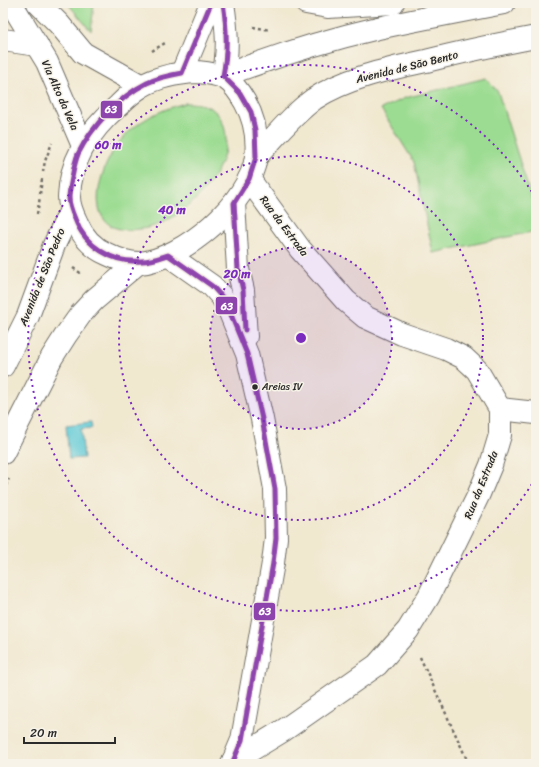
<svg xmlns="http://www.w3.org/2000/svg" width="539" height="767" viewBox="0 0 539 767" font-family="Sriracha,sans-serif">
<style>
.green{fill:#9cdc92;stroke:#64845e}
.water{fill:#5ecad7;stroke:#447a81}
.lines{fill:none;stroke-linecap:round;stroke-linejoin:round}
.street-casing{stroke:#706d65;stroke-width:24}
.secondary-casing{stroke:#706d65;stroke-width:24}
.primary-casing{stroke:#706d65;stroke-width:24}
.path{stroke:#706d65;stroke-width:2.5;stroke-dasharray:3 3;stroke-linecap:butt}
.street{stroke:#fff;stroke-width:22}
.secondary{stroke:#fff;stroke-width:22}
.primary{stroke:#fff;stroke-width:22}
.bus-1-casing{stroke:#f7f3e8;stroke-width:8}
.bus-1{stroke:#8e44ad;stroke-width:5}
.ring{fill:none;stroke:#7b2cbf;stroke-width:2;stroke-dasharray:2 4}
.bus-dot{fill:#2b2b2b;stroke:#f7f3e8;stroke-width:1.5}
.labels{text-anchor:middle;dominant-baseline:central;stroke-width:3;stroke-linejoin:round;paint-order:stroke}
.bus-label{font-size:10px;fill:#2b2b2b;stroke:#f7f3e8;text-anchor:start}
.street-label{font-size:11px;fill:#2b2b2b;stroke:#f7f3e8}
.centre{fill:#7b2cbf;stroke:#f7f3e8;stroke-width:2}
.ring-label{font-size:12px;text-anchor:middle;font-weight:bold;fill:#7b2cbf;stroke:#f7f3e8;stroke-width:3;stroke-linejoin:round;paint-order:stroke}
.line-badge{stroke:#f7f3e8;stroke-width:1.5}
.badge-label{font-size:11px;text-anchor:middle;font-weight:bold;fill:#fff}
</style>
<rect width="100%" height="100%" fill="#f7f3e8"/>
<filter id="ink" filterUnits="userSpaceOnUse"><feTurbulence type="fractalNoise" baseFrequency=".025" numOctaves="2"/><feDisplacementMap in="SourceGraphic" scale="8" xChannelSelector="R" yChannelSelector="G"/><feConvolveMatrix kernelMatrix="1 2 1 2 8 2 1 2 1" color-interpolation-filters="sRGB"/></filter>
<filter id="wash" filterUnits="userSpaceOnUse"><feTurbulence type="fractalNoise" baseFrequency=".012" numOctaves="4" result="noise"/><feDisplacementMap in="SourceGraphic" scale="16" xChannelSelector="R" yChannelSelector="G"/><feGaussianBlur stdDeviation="0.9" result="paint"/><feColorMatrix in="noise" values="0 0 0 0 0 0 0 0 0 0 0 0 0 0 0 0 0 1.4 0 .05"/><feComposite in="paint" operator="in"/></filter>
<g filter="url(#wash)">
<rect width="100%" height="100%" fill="#f1e8d0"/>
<!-- green -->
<g class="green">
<polygon points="68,3 94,3 91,31 69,5"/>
<polygon points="486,78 498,92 536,213 536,231 433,253 414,162 381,109 405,98"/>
<path d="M185 103C200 103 213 105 221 119 244 162 182 226 140 229 130 230 119 231 110 225 85 208 105 158 121 140 138 120 160 110 185 103Z"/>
</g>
<!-- water -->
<polygon class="water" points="91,422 92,428 81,429 84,458 69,459 66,425"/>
</g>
<g filter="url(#ink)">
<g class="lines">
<defs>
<g id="street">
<polyline points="3,40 37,45"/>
<polyline points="500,409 536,413"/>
<polyline points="233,761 284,730 377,665 408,630 429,596 478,496 491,465 500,435 500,409 477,370 464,358 446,349 402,334 365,317 346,301 300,249 249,179"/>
</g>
<g id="secondary">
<path d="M223 3C227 29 229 51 223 76"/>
<polyline points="306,3 328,7 393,3"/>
<polyline points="182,73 211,3"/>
<polyline points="234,203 238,269 243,290 246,337"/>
<polyline points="168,255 212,286 222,297 229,310 247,354 262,419 275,489 276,538 273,563 242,740 232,764"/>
</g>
<g id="primary">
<polyline points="11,3 47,62 83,146"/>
<polyline points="38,3 59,24 83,53 142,86"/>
<path d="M197 72C224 74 231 78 245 102 254 118 258 138 256 157 250 202 183 260 139 263 128 263 117 259 107 254 93 248 83 237 77 223 73 215 69 206 69 197 70 159 91 129 119 105 126 98 134 91 142 86 159 76 178 73 197 72Z"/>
<path d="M223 76C273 57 326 40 378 28 420 19 462 11 504 3"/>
<path d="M256 157C274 138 292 115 314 99 345 78 389 69 426 61 462 52 499 44 536 37"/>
<polyline points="3,366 28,316 54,245 71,210"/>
<polyline points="3,453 52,357 66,335 81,314 94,300 138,263"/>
</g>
</defs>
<!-- street casing -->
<use href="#street" class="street-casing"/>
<!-- secondary casing -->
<use href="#secondary" class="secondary-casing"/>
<!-- primary casing -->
<use href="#primary" class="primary-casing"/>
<!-- path -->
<g class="path">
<polyline points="253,27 270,30"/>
<polyline points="152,51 165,43"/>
<polyline points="43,172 45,161 52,143"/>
<polyline points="40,194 42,179"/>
<polyline points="37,214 40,197"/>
<polyline points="73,268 82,274"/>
<polyline points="3,491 9,479"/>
<polyline points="420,657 469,764"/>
</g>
<!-- street -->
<use href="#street" class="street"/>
<!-- secondary -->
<use href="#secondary" class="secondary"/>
<!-- primary -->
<use href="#primary" class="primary"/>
<defs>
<g id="bus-1">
<path d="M211 3 182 73C170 75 158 78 147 83 119 97 92 126 78 154 74 164 73 173 71 183 70 188 69 193 69 198 69 205 72 212 75 219 85 246 113 264 142 261 151 261 159 258 168 255L212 286 222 297 229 310 247 354 262 419 275 489 276 538 273 563 242 740 232 764"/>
<path d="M223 3C227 28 228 51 223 76L240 93 251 112 255 130 256 157 249 179 234 203 238 269 243 290 245 330"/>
</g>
</defs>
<!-- bus-1 casing -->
<use href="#bus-1" class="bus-1-casing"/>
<!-- bus-1 -->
<use href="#bus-1" class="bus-1"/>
</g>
</g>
<!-- distance rings -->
<circle cx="301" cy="338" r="91" fill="#7b2cbf" fill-opacity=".12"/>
<g class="ring">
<circle cx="301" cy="338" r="91"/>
<circle cx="301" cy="338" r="182"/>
<path d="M535 479A273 273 0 1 1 535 197"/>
</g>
<!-- markers -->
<circle class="bus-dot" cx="255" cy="387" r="3.5"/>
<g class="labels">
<!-- bus labels -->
<g class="bus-label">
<text x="262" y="387">Areias IV</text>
</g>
<!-- street labels -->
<g class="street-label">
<text transform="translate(407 67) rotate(-14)">Avenida de São Bento</text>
<text transform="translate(60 95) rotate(66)">Via Alto da Vela</text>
<text transform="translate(284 226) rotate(53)">Rua da Estrada</text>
<text transform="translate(42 277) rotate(-68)">Avenida de São Pedro</text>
<text transform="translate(481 485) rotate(-68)">Rua da Estrada</text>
</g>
</g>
<circle cx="301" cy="338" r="6" class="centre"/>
<g class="ring-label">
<text x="108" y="149">60 m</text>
<text x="172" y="214">40 m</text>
<text x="237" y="278">20 m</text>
</g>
<g class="line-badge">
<rect x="100" y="100" width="23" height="19" rx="4" fill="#8e44ad"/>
<rect x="215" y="296" width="23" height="19" rx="4" fill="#8e44ad"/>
<rect x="253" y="602" width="23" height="19" rx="4" fill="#8e44ad"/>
</g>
<g class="badge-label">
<text x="111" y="113">63</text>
<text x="227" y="310">63</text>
<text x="265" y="615">63</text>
</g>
<!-- margin -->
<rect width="539" height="767" fill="none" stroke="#f7f3e8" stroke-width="16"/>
<!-- scale -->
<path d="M24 737v6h91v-6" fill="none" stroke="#2b2b2b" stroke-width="2"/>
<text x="30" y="737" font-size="12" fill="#2b2b2b" stroke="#f7f3e8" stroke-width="3" paint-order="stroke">20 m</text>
</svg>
